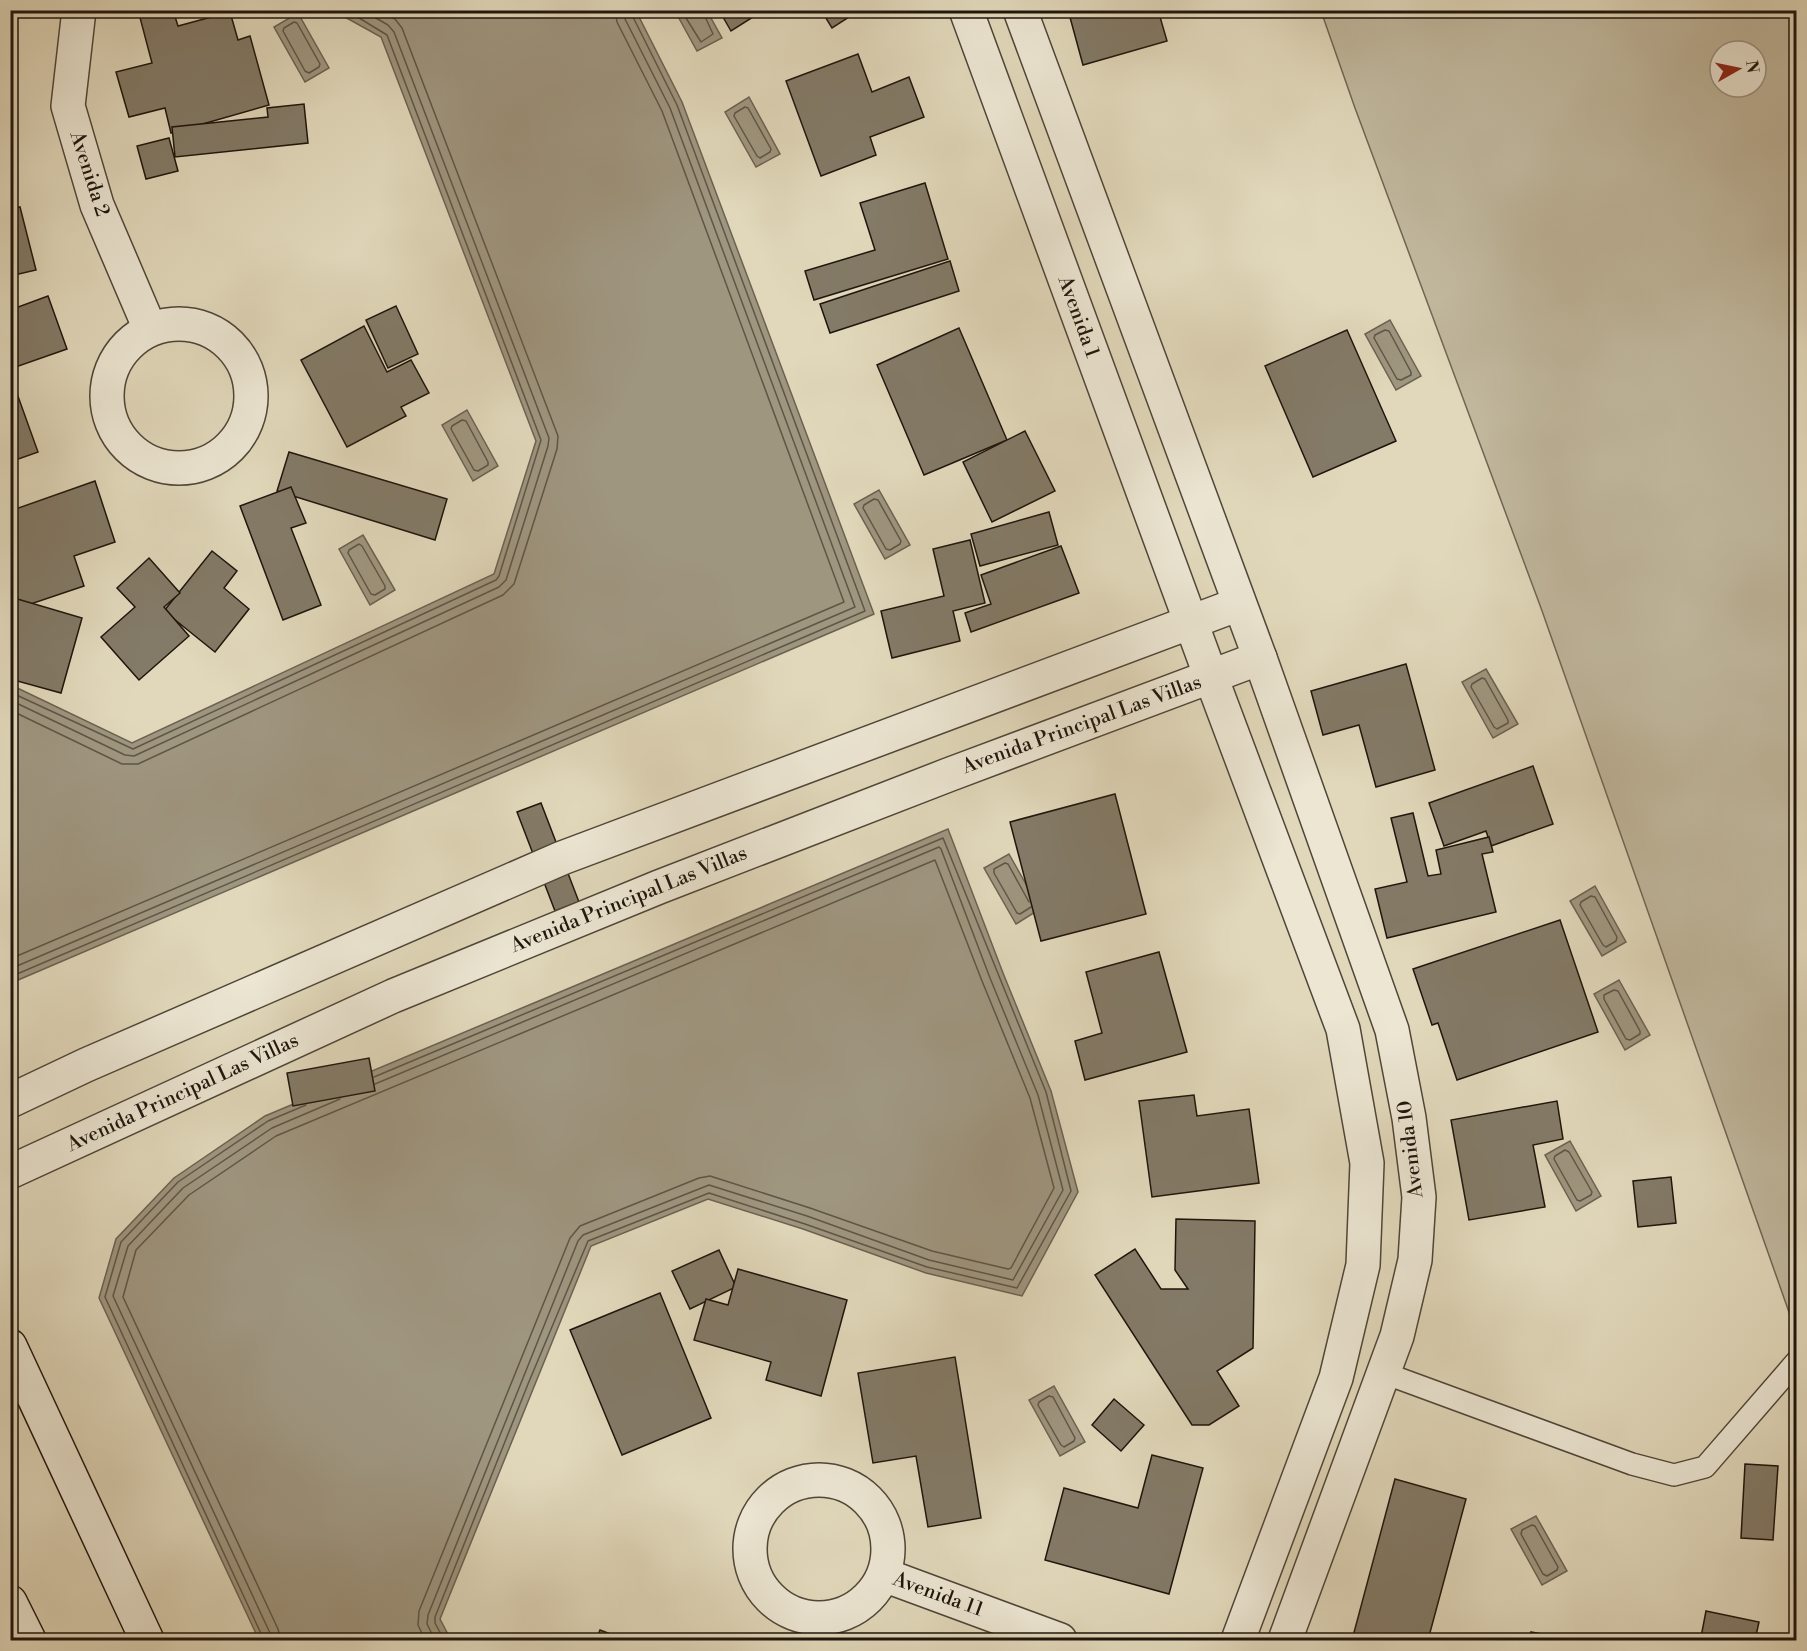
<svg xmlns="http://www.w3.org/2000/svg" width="1807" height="1651" viewBox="0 0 1807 1651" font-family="'Libre Bodoni',serif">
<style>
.green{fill:#c0b79d;stroke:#6f6655;stroke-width:1.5;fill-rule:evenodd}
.water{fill:#9f9680;stroke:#6b6252;stroke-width:1.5}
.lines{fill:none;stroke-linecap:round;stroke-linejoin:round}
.shore{stroke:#5e5646;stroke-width:1.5}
.building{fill:#837a67;stroke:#1e150d;stroke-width:1.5}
.lane-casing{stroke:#4f4638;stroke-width:24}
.street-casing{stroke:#4f4638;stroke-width:36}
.secondary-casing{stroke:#1e150d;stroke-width:36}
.lane{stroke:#ece6d3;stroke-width:21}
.street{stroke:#ece6d3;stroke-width:33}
.secondary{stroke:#ece6d3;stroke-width:33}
.labels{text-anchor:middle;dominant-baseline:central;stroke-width:6;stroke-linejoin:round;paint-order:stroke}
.street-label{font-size:20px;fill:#1e150d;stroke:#ece6d3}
</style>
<rect width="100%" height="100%" fill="#e1d8bb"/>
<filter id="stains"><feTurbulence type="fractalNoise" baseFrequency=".00333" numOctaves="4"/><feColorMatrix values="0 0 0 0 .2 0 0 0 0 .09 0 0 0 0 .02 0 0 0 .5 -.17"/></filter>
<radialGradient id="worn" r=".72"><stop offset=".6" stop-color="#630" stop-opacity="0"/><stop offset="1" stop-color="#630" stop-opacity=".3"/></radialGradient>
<!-- green -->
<path class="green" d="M1321 11H1796V1332L1541 608 1355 108ZM1720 51H1756V87H1720Z"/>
<!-- water -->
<g class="water">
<polygon points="334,11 636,11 682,102 874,614 11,983 11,685 132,743 494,574 536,441 381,37"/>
<polygon points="675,11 707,11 722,38 697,51"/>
<polygon points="298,13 329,68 305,82 274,27"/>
<polygon points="749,97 780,154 756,167 725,112"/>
<polygon points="1390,320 1421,376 1396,390 1365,334"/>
<polygon points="467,410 498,466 473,481 442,425"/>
<polygon points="879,490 910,545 885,559 854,504"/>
<polygon points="363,535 395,590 370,605 339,549"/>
<polygon points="1486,669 1518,724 1493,738 1462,682"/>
<polygon points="948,829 1003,973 1051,1091 1078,1192 1022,1296 926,1273 803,1229 708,1199 591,1246 440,1619 451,1640 259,1640 99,1298 116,1239 174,1178 265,1116"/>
<polygon points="1009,854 1040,909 1016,924 984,868"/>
<polygon points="1595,886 1626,942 1602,956 1570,901"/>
<polygon points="1619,980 1650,1035 1625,1050 1594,994"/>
<polygon points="1570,1141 1601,1196 1576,1211 1545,1155"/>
<polygon points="1054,1386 1085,1442 1060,1456 1029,1400"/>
<polygon points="1536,1516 1567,1571 1542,1585 1511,1529"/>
</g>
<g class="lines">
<!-- shore -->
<g class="shore">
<polyline points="681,10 701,42 713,34 702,10"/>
<polygon points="294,22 297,23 320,64 319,67 309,73 305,71 283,31 284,28"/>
<polygon points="745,107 748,108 771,149 770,152 760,158 757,156 734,116 735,113"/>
<polygon points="1385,330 1389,331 1411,372 1411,375 1401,380 1397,379 1374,338 1375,335"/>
<polygon points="462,420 466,421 488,462 488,465 478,471 474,470 451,429 452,426"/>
<polygon points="874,499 878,500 901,541 900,544 890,550 886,549 863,508 864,505"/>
<polygon points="359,544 362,546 385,586 385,589 375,595 371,594 348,553 349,550"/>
<polygon points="1482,678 1485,679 1508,720 1508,723 1497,729 1494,727 1471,687 1472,684"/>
<polyline points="10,692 133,749 496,580 499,576 541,440 387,35 346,10"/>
<polyline points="10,700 125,755 134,756 499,587 506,580 548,446 549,438 394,32 388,25 362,10"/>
<polyline points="10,710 122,764 138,764 503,595 514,584 557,449 558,436 402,28 395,19 380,10"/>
<polygon points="1591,896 1595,897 1617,937 1616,941 1606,947 1603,945 1580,905 1581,902"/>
<polyline points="1029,902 1008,864 1005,863 994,869 994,873 1017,913 1020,914 1031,907"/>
<polyline points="10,959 844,602 662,111 617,22 615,10"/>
<polyline points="10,969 855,607 670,108 625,19 624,10"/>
<polyline points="10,977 865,611 677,105 632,15 631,10"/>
<polygon points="1614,990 1618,991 1640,1031 1640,1034 1630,1040 1626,1039 1604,999 1604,995"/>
<polyline points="374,1077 943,838 1046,1092 1071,1191 1017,1288 927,1267 805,1224 709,1193 588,1241 528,1384 435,1617 435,1623 444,1640"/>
<polyline points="375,1084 939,847 941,849 990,978 1038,1095 1063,1190 1013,1280 929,1260 807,1216 709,1185 583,1235 578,1241 428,1615 427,1624 435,1640"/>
<polygon points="1565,1150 1569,1152 1592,1192 1591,1195 1580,1201 1577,1200 1554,1159 1555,1156"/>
<polygon points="1049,1396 1053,1397 1075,1438 1074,1441 1064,1447 1061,1445 1038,1405 1039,1402"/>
<polygon points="1532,1525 1535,1526 1558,1567 1557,1570 1547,1576 1543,1574 1521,1534 1522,1530"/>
<polyline points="264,1640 105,1297 121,1242 178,1182 268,1121 306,1105"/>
<polyline points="272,1640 270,1633 113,1296 128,1246 183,1188 272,1128 340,1099"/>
<polyline points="281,1640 278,1629 123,1297 136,1250 189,1195 276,1136 935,860 982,981 1030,1098 1054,1188 1011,1268 1008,1269 932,1251 810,1208 710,1176 699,1178 580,1226 570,1238 419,1611 418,1625 425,1640"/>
</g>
</g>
<!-- building -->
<g class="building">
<polygon points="138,10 173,10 178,26 230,12 238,40 250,36 269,105 171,133 165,108 129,117 116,72 152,63"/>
<polygon points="719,10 764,10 731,31"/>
<polygon points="821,10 860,10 832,28"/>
<polygon points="1068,10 1158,10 1167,41 1083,65"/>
<polygon points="858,54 872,92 909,77 924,117 870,137 876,155 821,176 786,81"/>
<polygon points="304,104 308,143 175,157 172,127 268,117 267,108"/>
<polygon points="169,138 178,171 146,179 137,146"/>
<polygon points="925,183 948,259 814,300 805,271 875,250 860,203"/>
<polygon points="20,207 36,270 10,276 10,209"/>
<polygon points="950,261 959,291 830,333 820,304"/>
<polygon points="48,296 67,349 10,369 10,310"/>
<polygon points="396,306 418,354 388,368 366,320"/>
<polygon points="364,326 387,372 411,360 429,393 401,407 406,416 347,447 301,360"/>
<polygon points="959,328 1007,440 924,475 877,365"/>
<polygon points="1347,330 1396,441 1313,477 1265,366"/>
<polygon points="10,374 38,452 10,462"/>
<polygon points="1025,431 1055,491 992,522 963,462"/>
<polygon points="289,452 447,499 435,540 277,491"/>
<polygon points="95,481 115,542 74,556 84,586 10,611 10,511"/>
<polygon points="291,487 306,523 291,528 321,605 283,620 240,506"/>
<polygon points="1049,512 1058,545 980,566 971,534"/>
<polygon points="970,540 985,603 953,611 960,641 892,658 881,611 944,596 933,549"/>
<polygon points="1061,546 1079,593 971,632 965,613 991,604 981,575"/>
<polygon points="212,551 237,571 224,588 249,609 215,652 164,611"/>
<polygon points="149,558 180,593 164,607 189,636 139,680 101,637 135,607 117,588"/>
<polygon points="14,598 82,618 61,693 10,679 10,609"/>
<polygon points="1406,664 1435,770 1376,787 1359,725 1323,735 1311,691"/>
<polygon points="1533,766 1553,824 1491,846 1486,831 1444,846 1429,803"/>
<polygon points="1115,794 1146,914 1041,941 1010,822"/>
<polygon points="541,803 579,902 555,911 517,812"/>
<polygon points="1413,813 1428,876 1441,874 1436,850 1489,837 1493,852 1482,854 1496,912 1387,938 1375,889 1407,882 1391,818"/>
<polygon points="1560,920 1598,1032 1457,1080 1438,1023 1432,1025 1413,969"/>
<polygon points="1159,952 1187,1052 1085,1080 1075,1041 1102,1033 1086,972"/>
<polygon points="369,1058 375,1091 293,1106 287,1073"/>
<polygon points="1194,1095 1197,1116 1249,1109 1259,1183 1152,1197 1139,1101"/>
<polygon points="1557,1101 1563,1139 1533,1145 1545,1207 1469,1220 1451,1120"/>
<polygon points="1671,1177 1676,1223 1638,1227 1633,1181"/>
<polygon points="1176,1219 1255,1221 1253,1348 1217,1371 1239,1406 1209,1425 1192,1425 1095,1275 1135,1249 1161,1289 1188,1289 1175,1270"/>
<polygon points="719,1250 736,1287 690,1309 672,1271"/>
<polygon points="738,1269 847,1300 821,1396 766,1380 771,1362 694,1340 706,1299 728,1305"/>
<polygon points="660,1293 711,1418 622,1455 570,1330"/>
<polygon points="955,1357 981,1518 928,1527 916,1456 873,1463 858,1373"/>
<polygon points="1114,1399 1144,1425 1121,1451 1092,1425"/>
<polygon points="1152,1455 1203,1468 1169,1594 1045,1560 1064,1488 1138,1508"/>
<polygon points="1745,1464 1778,1466 1773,1540 1741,1538"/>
<polygon points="1395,1479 1466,1499 1428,1640 1352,1640"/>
<polygon points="1706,1611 1759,1622 1755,1640 1713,1640 1701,1637"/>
<polygon points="600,1630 626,1640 596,1640"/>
<polygon points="1531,1632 1576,1640 1530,1640"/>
</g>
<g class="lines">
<defs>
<polyline id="lane" points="1384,1373 1632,1464 1674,1475 1705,1467 1796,1362"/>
<g id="street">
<polyline points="79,10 68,106 97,205 150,329"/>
<polyline points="966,10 1211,677 1343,1029 1367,1163 1363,1265 1336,1378 1238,1640"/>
<polyline points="1020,10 1260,658 1392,1030 1409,1118 1419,1197 1415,1260 1397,1336 1285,1640"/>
<circle cx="179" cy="396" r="72"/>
<polyline points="10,1101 86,1065 562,858 1239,604"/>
<polyline points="10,1172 393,996 659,887 948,775 1260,658"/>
<circle cx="819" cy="1549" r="69"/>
<polyline points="884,1575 1060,1640"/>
</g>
<g id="secondary">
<polyline points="10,1346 147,1640"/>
<polyline points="10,1602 29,1640"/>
</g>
</defs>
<!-- lane casing -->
<use href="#lane" class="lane-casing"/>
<!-- street casing -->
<use href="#street" class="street-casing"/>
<!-- secondary casing -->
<use href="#secondary" class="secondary-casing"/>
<!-- lane -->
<use href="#lane" class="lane"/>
<!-- street -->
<use href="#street" class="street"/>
<!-- secondary -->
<use href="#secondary" class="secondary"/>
</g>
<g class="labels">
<!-- street labels -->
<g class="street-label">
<text transform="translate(89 174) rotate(72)">Avenida 2</text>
<text transform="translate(1078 317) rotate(70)">Avenida 1</text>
<text transform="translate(1082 725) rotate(-20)">Avenida Principal Las Villas</text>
<text transform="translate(629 900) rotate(-22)">Avenida Principal Las Villas</text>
<text transform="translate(183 1093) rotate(-25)">Avenida Principal Las Villas</text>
<text transform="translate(1411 1149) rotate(-97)">Avenida 10</text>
<text transform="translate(938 1595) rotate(20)">Avenida 11</text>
</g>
</g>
<!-- margin -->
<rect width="1807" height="1651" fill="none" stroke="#e1d8bb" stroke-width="36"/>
<rect x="12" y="12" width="1783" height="1627" fill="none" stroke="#1e150d" stroke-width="3"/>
<rect x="18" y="18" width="1771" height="1615" fill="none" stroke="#1e150d" stroke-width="1.5"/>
<!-- north arrow -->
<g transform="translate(1738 69) rotate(81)"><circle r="28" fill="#ece6d3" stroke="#9a9284" stroke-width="1.5"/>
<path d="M0-4.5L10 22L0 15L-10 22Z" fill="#8f2418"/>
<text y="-9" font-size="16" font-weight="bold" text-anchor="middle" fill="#1e150d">N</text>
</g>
<rect width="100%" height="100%" filter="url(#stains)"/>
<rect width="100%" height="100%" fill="url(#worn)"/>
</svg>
